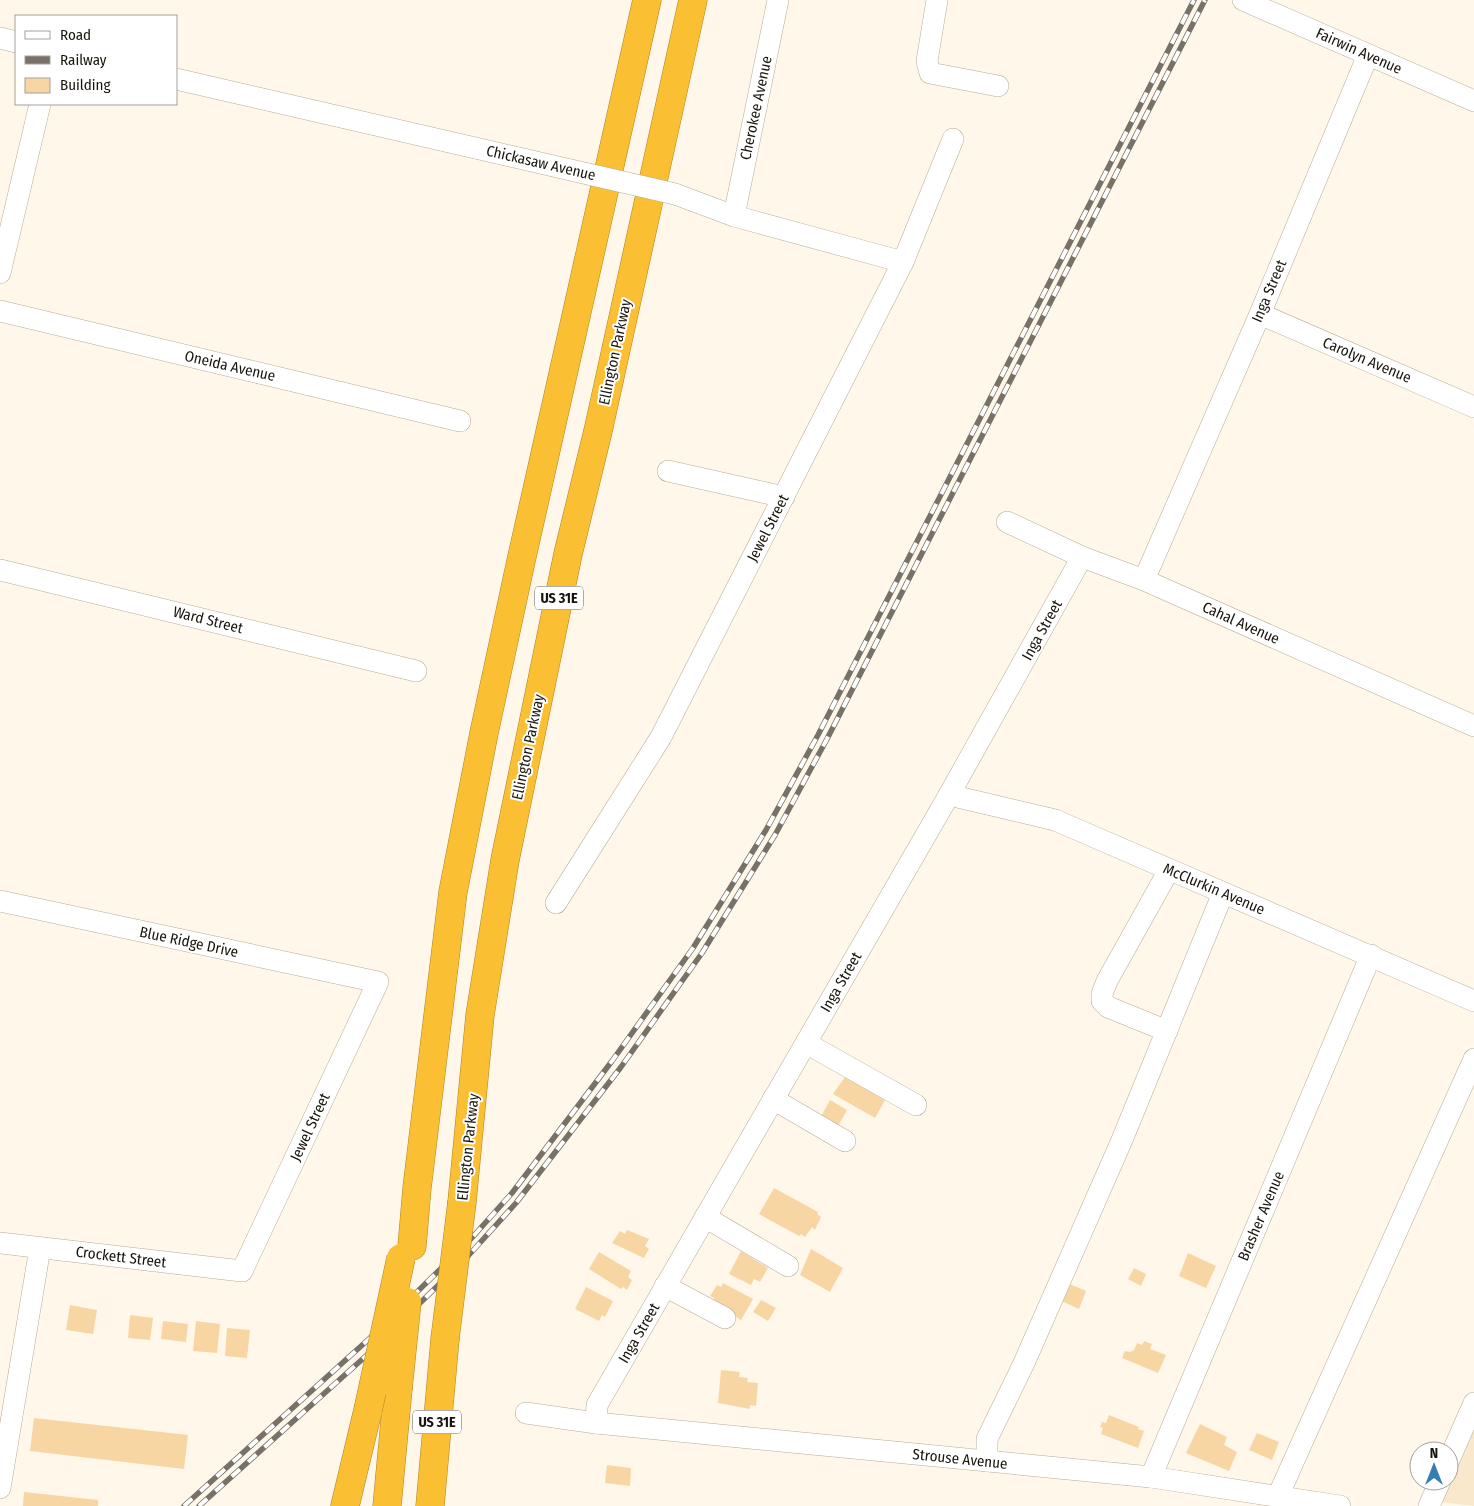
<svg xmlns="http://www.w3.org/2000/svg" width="1474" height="1506" viewBox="0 0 1474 1506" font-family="'Fira Sans Condensed',sans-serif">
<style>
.built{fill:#fae8cc}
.building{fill:#f7d6a3}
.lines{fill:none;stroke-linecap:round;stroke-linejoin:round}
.minor-casing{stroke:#b8ab98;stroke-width:22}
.highway-casing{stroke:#ab8426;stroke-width:29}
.minor{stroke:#fff;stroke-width:21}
.highway{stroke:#fabf33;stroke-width:28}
.rail-casing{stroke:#777167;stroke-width:5.5}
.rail{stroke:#fff;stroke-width:4;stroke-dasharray:11;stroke-linecap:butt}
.minor-bridge-casing{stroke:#b8ab98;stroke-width:22;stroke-linecap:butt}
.highway-bridge-casing{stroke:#ab8426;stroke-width:29;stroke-linecap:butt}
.minor-bridge{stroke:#fff;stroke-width:21}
.highway-bridge{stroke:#fabf33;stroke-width:28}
.labels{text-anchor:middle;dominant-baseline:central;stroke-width:4;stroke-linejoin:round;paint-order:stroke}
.shield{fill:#fff;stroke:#5e5b56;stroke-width:1}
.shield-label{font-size:14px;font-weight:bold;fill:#19150d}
.street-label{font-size:15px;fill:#19150d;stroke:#fff}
</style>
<rect width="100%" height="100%" fill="#fff7ea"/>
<!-- built -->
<polygon class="built" points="1474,1425 1474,1506 1440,1502"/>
<!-- building -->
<g class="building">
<polygon points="845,1077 885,1100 875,1118 833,1094"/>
<polygon points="830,1100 847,1110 836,1130 818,1122"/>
<polygon points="774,1188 818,1212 817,1214 821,1217 815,1230 812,1227 805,1237 801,1234 799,1236 759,1214"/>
<polygon points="627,1230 649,1239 645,1246 649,1249 644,1258 612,1243 620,1231 625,1234"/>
<polygon points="811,1249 843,1268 830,1292 800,1275"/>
<polygon points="741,1251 768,1268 760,1282 754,1279 751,1285 729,1274"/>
<polygon points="599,1252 631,1271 628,1277 632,1280 627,1290 623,1287 621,1289 589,1269"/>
<polygon points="1188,1253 1216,1266 1206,1288 1179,1276"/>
<polygon points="1134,1268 1146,1274 1141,1286 1128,1279"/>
<polygon points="1065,1282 1086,1291 1079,1309 1057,1299"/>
<polygon points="723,1283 753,1299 741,1320 712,1301 714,1298 710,1296 717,1285 721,1287"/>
<polygon points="586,1287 613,1301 605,1317 602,1315 599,1321 575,1309"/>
<polygon points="761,1300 776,1308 768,1321 753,1312"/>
<polygon points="70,1305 97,1310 93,1334 66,1330"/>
<polygon points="130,1315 153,1318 150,1340 128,1338"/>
<polygon points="163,1321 188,1324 186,1342 161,1339"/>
<polygon points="196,1321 220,1324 217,1353 193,1351"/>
<polygon points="227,1328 250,1330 247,1358 225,1356"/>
<polygon points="1144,1341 1152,1344 1150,1349 1166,1355 1158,1373 1122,1358 1125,1351 1130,1352 1134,1350 1137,1343 1142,1345"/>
<polygon points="721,1370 740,1372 739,1377 748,1378 747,1382 758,1383 756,1406 750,1405 750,1409 718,1403"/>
<polygon points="1109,1415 1139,1427 1138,1429 1144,1431 1138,1448 1101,1434 1103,1428 1100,1427 1102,1422 1106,1423"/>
<polygon points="34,1418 188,1435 184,1469 30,1451"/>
<polygon points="1200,1424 1227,1437 1224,1445 1237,1452 1229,1471 1186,1453"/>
<polygon points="1257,1433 1279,1442 1272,1460 1249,1450"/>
<polygon points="607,1465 631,1468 630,1486 605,1483"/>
<polygon points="24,1492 98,1500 98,1506 23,1506"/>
</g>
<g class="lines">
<defs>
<g id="minor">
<polyline points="937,0 927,61 930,73 998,86"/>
<polyline points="1243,0 1474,101"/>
<polyline points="0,38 16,42"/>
<polyline points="176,79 588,174"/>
<polyline points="675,194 734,216 903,262"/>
<polyline points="734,216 778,0"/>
<polyline points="0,273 40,104"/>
<polyline points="0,311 460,421"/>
<polyline points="1260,314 1474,407"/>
<polyline points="668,471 784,497"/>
<polyline points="1007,522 1082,557 1144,580 1474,726"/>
<polyline points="1082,557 949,795 597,1405 596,1423 1151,1477 1340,1506"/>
<polyline points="0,570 416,671"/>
<polyline points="1144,580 1260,314 1368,55"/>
<polyline points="949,795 1055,820 1474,1001"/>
<polyline points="0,901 378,982 242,1271 0,1243"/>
<polyline points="556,903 661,737 903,262 953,139"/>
<polyline points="1167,1031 1108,1007 1102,1001 1102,994 1107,981 1169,870"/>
<polyline points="806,1043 916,1105"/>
<polyline points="773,1099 845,1141"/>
<polyline points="705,1217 788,1266"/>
<polyline points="665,1286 725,1318"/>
<polyline points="526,1413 596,1423"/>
<polyline points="1449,1460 1474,1403"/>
<polyline points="987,1461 987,1439 1024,1363 1122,1140 1223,893"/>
<polyline points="1151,1477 1371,955"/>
<polyline points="0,1488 40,1248"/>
<polyline points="1278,1496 1474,1059"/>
<polyline points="1429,1506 1440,1481"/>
</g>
<g id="highway">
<polyline points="462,1202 480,1015 505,860 568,554 598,431 693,0"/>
<polyline points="412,1246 417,1188 453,892 484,733 521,561 647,0"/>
<polyline points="345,1506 368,1410"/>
<polyline points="387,1506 398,1389"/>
<polyline points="430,1506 445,1339"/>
</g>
</defs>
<!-- minor casing -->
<use href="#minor" class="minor-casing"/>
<!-- highway casing -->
<use href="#highway" class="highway-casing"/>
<!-- minor -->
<use href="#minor" class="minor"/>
<!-- highway -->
<use href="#highway" class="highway"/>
<defs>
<g id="rail">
<polyline points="184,1506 370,1338 469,1241 512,1193 612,1061 693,948 766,830 818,735 1194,0"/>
<polyline points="199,1506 367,1355 468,1256 516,1203 621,1067 702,953 775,835 827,739 1205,0"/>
</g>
</defs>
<!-- rail casing -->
<use href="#rail" class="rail-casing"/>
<!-- rail -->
<use href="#rail" class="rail"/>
<defs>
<polyline id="minor-bridge" points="588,174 675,194"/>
<g id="highway-bridge">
<polyline points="445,1339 462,1202"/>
<polyline points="398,1389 407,1302"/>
<polyline points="368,1410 401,1258"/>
</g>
</defs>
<!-- minor-bridge casing -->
<use href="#minor-bridge" class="minor-bridge-casing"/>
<!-- highway-bridge casing -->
<use href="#highway-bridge" class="highway-bridge-casing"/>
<!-- minor-bridge -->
<use href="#minor-bridge" class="minor-bridge"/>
<!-- highway-bridge -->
<use href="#highway-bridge" class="highway-bridge"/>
</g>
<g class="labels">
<!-- shield labels -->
<g class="shield">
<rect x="535" y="586.5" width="48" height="23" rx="4"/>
<rect x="413" y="1410.5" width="48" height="23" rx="4"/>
</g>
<g class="shield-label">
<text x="559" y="598">US 31E</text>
<text x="437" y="1422">US 31E</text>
</g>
<!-- street labels -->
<g class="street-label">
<text transform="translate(1359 51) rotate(24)">Fairwin Avenue</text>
<text transform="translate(756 108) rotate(-78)">Cherokee Avenue</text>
<text transform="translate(541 163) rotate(13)">Chickasaw Avenue</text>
<text transform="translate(1269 291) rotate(-67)">Inga Street</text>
<text transform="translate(615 352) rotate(-78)">Ellington Parkway</text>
<text transform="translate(1367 360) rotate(23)">Carolyn Avenue</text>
<text transform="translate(230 366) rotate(13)">Oneida Avenue</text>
<text transform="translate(768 528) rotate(-63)">Jewel Street</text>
<text transform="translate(208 620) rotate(14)">Ward Street</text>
<text transform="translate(1241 623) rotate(24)">Cahal Avenue</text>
<text transform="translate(1042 630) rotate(-61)">Inga Street</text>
<text transform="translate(528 747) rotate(-78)">Ellington Parkway</text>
<text transform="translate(1214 889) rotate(23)">McClurkin Avenue</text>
<text transform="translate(189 942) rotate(12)">Blue Ridge Drive</text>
<text transform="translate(841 982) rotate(-60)">Inga Street</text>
<text transform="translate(310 1127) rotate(-65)">Jewel Street</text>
<text transform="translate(468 1147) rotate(-84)">Ellington Parkway</text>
<text transform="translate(1261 1216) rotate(-67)">Brasher Avenue</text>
<text transform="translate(121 1257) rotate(7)">Crockett Street</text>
<text transform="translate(639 1333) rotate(-60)">Inga Street</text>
<text transform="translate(960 1459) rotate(6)">Strouse Avenue</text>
</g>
</g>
<!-- legend -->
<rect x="15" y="15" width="162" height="90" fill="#ffffff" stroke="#a3a19e"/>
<rect x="25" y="31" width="25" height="8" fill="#ffffff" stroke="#a3a19e"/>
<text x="60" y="40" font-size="15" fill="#19150d">Road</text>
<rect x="25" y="56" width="25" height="8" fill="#777167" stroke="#a3a19e"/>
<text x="60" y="65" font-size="15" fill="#19150d">Railway</text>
<rect x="25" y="78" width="25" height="15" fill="#f7d6a3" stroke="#a3a19e"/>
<text x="60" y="90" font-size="15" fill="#19150d">Building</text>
<!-- north arrow -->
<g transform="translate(1434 1466)"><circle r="24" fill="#ffffff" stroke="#a3a19e"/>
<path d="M0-4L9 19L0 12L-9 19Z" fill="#347eb2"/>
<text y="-8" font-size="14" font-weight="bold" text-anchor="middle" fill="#19150d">N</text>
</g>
</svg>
